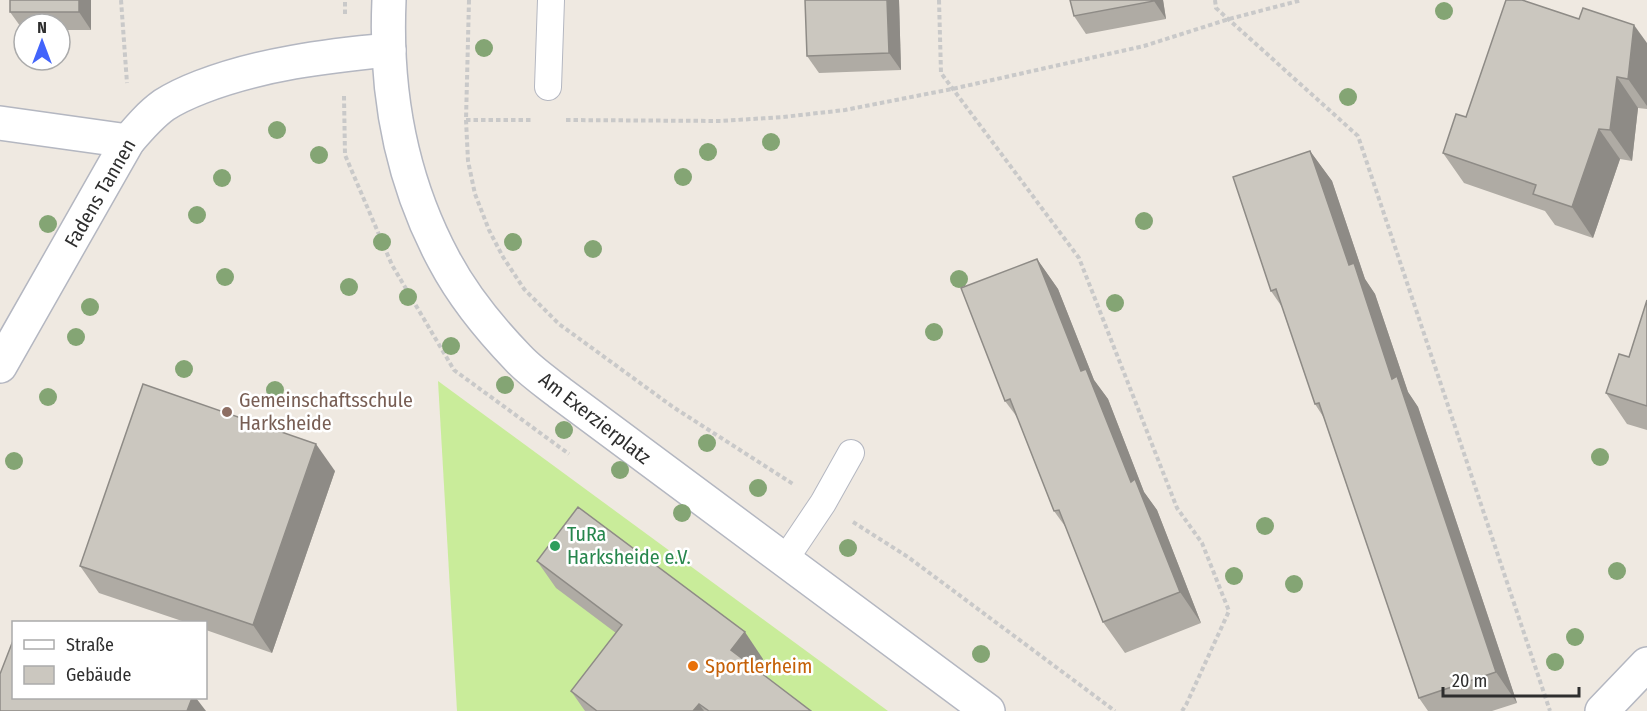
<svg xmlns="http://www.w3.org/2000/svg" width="1647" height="711" viewBox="0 0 1647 711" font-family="'Fira Sans Condensed',sans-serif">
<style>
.pitch{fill:#c9ec9a}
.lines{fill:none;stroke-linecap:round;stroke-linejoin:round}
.lane-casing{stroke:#b4b7c1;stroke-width:28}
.street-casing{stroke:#b4b7c1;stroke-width:36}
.secondary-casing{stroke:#b4b7c1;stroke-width:36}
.path{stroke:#c9c9c9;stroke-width:4;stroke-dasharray:4.5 3;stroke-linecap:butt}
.lane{stroke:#fff;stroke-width:26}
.street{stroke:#fff;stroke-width:33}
.secondary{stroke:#fff;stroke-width:33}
.tree{fill:#84a574}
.wall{fill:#afaba4}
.shaded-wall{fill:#8e8b86}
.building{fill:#cbc7bf;stroke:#8e8b86;stroke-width:1.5}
.education-dot{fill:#8d6e63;stroke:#fff;stroke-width:2}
.leisure-dot{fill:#2e9e5b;stroke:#fff;stroke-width:2}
.food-dot{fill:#e8710a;stroke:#fff;stroke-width:2}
.labels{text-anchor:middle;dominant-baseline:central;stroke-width:5;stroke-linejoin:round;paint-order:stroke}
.street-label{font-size:20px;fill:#2e2e2e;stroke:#fff}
.education-label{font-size:20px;fill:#785e54;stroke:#fff;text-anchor:start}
.leisure-label{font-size:20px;fill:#27864d;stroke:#fff;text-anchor:start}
.food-label{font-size:20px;fill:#c56008;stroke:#fff;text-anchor:start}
</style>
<rect width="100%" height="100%" fill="#efe9e1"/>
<!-- pitch -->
<polygon class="pitch" points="438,381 888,711 457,711"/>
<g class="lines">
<defs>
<g id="lane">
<polyline points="548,87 551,0"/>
<polyline points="784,561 823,503 851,453"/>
</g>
<g id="street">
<polyline points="0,123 128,141"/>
<path d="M0 366 128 141C139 128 150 115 164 105 175 98 188 92 201 87 261 64 325 56 389 50"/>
<polyline points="1602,711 1647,664"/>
</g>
<path id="secondary" d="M389 0C385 90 401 180 444 260 463 296 490 329 518 358 530 371 546 382 560 393L988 711"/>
</defs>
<!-- lane casing -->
<use href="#lane" class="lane-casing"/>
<!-- street casing -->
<use href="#street" class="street-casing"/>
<!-- secondary casing -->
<use href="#secondary" class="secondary-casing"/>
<!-- path -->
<g class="path">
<polyline points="121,0 127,83"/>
<polyline points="469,0 466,120 468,161 475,194 489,230 503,257 524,289 559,324 673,407 793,484"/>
<polyline points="939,0 941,73 1079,258 1177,508 1202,543 1229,611 1186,705 1182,711"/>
<polyline points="1215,0 1216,8 1358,136 1550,711"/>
<polyline points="345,14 345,0"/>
<polyline points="344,96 345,155 392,265 454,370 569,454"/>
<polyline points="466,120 531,120"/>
<polyline points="566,120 721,121 783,117 845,110 952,89 1144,46 1229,19 1302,0"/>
<polyline points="853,522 908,557 1115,711"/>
</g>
<!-- lane -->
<use href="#lane" class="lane"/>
<!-- street -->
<use href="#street" class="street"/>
<!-- secondary -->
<use href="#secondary" class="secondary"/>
</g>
<!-- trees -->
<g class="tree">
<circle cx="1444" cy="11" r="9"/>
<circle cx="484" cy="48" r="9"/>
<circle cx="1348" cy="97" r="9"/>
<circle cx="277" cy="130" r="9"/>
<circle cx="771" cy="142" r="9"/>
<circle cx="708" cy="152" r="9"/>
<circle cx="319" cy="155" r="9"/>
<circle cx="683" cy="177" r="9"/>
<circle cx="222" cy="178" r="9"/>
<circle cx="197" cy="215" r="9"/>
<circle cx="1144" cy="221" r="9"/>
<circle cx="48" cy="224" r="9"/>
<circle cx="382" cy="242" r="9"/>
<circle cx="513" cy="242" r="9"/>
<circle cx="593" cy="249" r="9"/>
<circle cx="225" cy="277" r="9"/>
<circle cx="959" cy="279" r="9"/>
<circle cx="349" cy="287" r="9"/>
<circle cx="408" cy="297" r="9"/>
<circle cx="1115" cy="303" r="9"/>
<circle cx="90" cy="307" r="9"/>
<circle cx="934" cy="332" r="9"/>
<circle cx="76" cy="337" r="9"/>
<circle cx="451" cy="346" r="9"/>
<circle cx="184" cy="369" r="9"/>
<circle cx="505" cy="385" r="9"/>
<circle cx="275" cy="390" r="9"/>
<circle cx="48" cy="397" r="9"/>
<circle cx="564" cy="430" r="9"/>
<circle cx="707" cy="443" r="9"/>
<circle cx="1600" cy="457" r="9"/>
<circle cx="14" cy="461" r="9"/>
<circle cx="620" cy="470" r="9"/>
<circle cx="758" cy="488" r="9"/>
<circle cx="682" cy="513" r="9"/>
<circle cx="1265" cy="526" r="9"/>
<circle cx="848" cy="548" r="9"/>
<circle cx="1617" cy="571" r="9"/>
<circle cx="1234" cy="576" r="9"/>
<circle cx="1294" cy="584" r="9"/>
<circle cx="1575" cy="637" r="9"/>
<circle cx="981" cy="654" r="9"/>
<circle cx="1555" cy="662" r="9"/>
</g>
<!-- wall -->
<g class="wall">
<polygon points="91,0 91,30 60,30 60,24 24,24 24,30 23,30 10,12"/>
<polygon points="899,0 901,70 819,73 807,56"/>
<polygon points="1070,0 1163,0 1166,19 1086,34 1074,16"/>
<polygon points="1647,43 1647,109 1638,108 1632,161 1620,159 1593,238 1555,225 1545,211 1464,183 1443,153 1466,117"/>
<polygon points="1310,151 1332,181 1365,279 1375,294 1408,392 1418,407 1517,703 1492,711 1428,711 1419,698 1324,418 1315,404 1282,307 1271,291"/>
<polygon points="1037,259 1058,289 1094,380 1108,399 1144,492 1157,510 1201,623 1125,653 1103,622 1067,529 1054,511 1017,417 1005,401"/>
<polygon points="1647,300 1647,430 1627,424 1606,393 1629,357"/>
<polygon points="335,471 272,653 206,630 206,622 185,622 99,593 80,566"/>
<polygon points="537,561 763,659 756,669 811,711 585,711 571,691 616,633 556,588"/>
</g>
<!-- shaded-wall -->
<g class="shaded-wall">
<polygon points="79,0 91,0 91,30 79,12"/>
<polygon points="887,0 899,0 901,70 889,53"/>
<polygon points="1154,0 1163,0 1166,19 1154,1"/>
<polygon points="1634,25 1647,43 1647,106 1628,79"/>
<polygon points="1617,77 1638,108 1632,161 1610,130"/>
<polygon points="1599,129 1620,159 1593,238 1572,207"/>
<polygon points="1310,151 1332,181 1365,279 1375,294 1408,392 1418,407 1517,703 1496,672 1392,379 1349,265"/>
<polygon points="1037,259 1058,289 1094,380 1108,399 1144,492 1157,510 1201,623 1180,592 1081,371"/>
<polygon points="316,444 335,471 272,653 253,625"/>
<polygon points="745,632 763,659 750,678 731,650"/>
<polygon points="192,698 196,698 206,711 187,711"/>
<polygon points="699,704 704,711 693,711"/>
</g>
<!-- building -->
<g class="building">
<rect x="10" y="0" width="69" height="12"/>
<polygon points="805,0 887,0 889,53 807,56"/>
<polygon points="1070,0 1154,0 1154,1 1074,16"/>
<polygon points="1506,0 1522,0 1579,19 1583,8 1634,25 1628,79 1617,77 1610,130 1599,129 1572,207 1533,194 1536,185 1443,153 1456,114 1466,117"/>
<polygon points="1310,151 1349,265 1354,263 1392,379 1397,376 1496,672 1419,698 1319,403 1315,404 1276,289 1271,291 1233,177"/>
<polygon points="1037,259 1081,371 1086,369 1131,482 1135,479 1180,592 1103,622 1059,510 1054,511 1010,399 1005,401 961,288"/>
<polygon points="1647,300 1647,406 1606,393 1619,354 1629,357"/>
<polygon points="143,384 316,444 253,625 80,566"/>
<polygon points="578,507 745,632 731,650 811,711 709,711 699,704 693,711 597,711 571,691 622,625 537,561"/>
<polygon points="14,638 14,698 192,698 187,711 0,711 0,674"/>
</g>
<!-- markers -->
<circle class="education-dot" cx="227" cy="412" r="6"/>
<circle class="leisure-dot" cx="555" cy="546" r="6"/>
<circle class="food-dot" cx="693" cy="666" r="6"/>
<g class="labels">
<!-- street labels -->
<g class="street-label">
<text transform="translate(100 193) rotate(-60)">Fadens Tannen</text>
<text transform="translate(595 418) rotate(38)">Am Exerzierplatz</text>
</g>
<!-- education labels -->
<g class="education-label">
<text x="239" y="400">Gemeinschaftsschule<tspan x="239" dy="23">Harksheide</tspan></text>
</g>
<!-- leisure labels -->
<g class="leisure-label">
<text x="567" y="534">TuRa<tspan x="567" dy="23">Harksheide e.V.</tspan></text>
</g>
<!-- food labels -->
<g class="food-label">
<text x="705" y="666">Sportlerheim</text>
</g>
</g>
<!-- legend -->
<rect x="12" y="621" width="195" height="78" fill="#ffffff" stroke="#ababab" stroke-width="1.5"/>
<rect x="24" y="640" width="30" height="9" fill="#ffffff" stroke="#ababab" stroke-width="1.5"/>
<text x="66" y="651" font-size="18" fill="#2e2e2e">Straße</text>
<rect x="24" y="666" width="30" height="18" fill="#cbc7bf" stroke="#ababab" stroke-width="1.5"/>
<text x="66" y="681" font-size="18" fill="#2e2e2e">Gebäude</text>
<!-- north arrow -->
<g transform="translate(42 42)"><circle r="28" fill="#ffffff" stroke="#ababab" stroke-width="1.5"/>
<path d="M0-4.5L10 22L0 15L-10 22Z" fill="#4264fb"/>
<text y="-9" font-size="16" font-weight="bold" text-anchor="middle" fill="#2e2e2e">N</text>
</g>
<!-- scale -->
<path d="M1443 687v9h136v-9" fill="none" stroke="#2e2e2e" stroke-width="3"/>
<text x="1452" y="687" font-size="18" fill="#2e2e2e" stroke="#ffffff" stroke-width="4.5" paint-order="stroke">20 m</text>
</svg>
